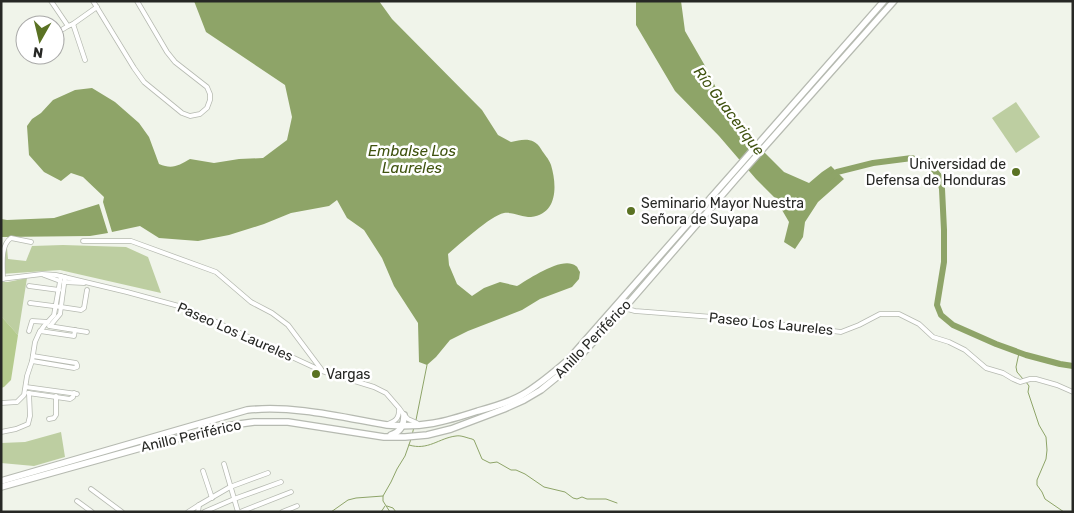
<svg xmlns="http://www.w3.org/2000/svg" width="1074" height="513" viewBox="0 0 1074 513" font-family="Rubik,sans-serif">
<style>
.green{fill:#bdcea1}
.forest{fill:#b4ca8d}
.water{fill:#8ea468}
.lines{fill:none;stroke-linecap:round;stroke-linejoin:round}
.stream{stroke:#8ea468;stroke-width:1}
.river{stroke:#8ea468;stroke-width:6}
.minor-casing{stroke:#b6bab1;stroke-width:5.5}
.highway-casing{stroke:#b6bab1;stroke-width:8}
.minor{stroke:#fff;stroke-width:4}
.highway{stroke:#fff;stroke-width:5.5}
.poi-dot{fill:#5a7223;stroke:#fff;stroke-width:2}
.labels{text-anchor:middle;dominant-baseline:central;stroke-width:5;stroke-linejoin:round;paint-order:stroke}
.poi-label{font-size:14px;fill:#272825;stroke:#fff;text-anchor:start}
.street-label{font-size:14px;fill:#272825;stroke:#fff}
.water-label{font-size:15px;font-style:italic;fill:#405310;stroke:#fff}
</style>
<rect width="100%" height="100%" fill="#f0f4ea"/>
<!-- green -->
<g class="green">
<polygon points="1016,102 1040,137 1016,153 992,118"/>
<polygon points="1,245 7,248 8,259 26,261 32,246 63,245 126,247 148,257 161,293 60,270 1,274"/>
<polygon points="27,278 18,335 1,316 1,282 8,282"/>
<polygon points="61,432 65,457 34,466 1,463 1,443 25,442"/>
</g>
<!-- forest -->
<polygon class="forest" points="1,316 18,335 11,380 4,387 1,388"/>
<!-- water -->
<g class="water">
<path d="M194 1H379L392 19 482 110 498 135 511 142C523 139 534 137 541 149 544 154 549 159 551 165 557 185 558 214 531 217 522 217 513 212 504 213 490 216 460 244 448 254L449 265 457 284 472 296 484 288 500 282 517 286C529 279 563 255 576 266 578 267 578 270 580 272L579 279 572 287 540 299 522 310 468 331 450 340 436 357 427 365 419 362 418 323 394 286 382 258 364 230 347 218 337 200 329 206 291 213 264 224 229 235 198 241 159 238 140 226 112 232 103 202 104 197 83 177 71 173 61 181 44 172 29 155 27 126 32 119 41 113 53 100 75 90 92 88 115 102 139 123 149 137 159 164C173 170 179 165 190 159L214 163 239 159 263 158 287 140 292 117 285 85 206 32Z"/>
<polygon points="636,1 681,1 685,31 708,71 725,107 740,128 784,172 809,183 822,172 831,166 844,179 818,202 805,222 803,237 795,249 784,242 789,222 775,198 756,179 719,136 675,91 636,25"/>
<polygon points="99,204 108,233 90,236 1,237 1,219 7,220 54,218"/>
</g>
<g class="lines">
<!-- stream -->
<g class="stream">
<polyline points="1019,353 1016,367 1017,372 1023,379"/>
<polyline points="1026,382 1029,386 1028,392 1039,425 1046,437 1047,450 1046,459 1037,480 1037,485 1042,492 1045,499 1064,512"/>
<polyline points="416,420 427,365"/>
<polyline points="412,435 414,427"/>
<path d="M409 445C428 451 439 438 456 436 461 435 467 438 472 439L474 440 482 459 490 463 497 462 511 470H516L525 474 544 487 565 492 573 498 577 499 582 497 587 499H606L617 503"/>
<polyline points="387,506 393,508 396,512"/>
<polyline points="331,512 348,500 356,498 383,496"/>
<polyline points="381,512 385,506"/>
<polyline points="390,512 383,501 383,496 391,482 397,469 405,456 411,439"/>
</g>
<!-- river -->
<polyline class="river" points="831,178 837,172 873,163 912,158 930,165 939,176 942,189 944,230 944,262 937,305 941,315 953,325 996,344 1026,355 1060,364 1073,366"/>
<defs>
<g id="minor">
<polyline points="51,1 68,26 73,24 85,60"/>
<polyline points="93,1 134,68 144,82 182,113 190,116 200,114 207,108 210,100 210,94 207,87 175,62 167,52 137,1"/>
<polyline points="73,24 97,7"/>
<polyline points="55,34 68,26"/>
<polyline points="83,241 131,241 216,272 251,302 272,313 288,325 321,369"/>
<polyline points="44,275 60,281"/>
<polyline points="1,279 42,274 56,275 127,292 186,308 322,371 374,387 386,393 399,408 404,415 408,419 417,423"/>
<path d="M3 279C3 266 0 245 11 238L31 242"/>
<polyline points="64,282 84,283"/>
<polyline points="29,286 59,290"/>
<polyline points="30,303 61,307 81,310 84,308 87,290"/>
<polyline points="624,308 635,311 726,318 841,332 859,325 880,314 899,314 919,324 933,337 949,342 965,350 986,368 1003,373 1013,379 1020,382 1030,379 1036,379 1057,385 1073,392"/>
<polyline points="49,326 87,332"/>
<polyline points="50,326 60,314 65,277"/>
<polyline points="29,331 32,321 48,322"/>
<polyline points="40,331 74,336 75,330"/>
<polyline points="32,361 74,368 77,367 77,365 76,363 33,356"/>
<polyline points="26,387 77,394"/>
<polyline points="28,393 70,399 73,397 74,393"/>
<polyline points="1,403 17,402 24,395 27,376 32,361 35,342 39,333 44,326 54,315 61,276"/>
<polyline points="49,419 54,418 56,415 56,396"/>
<path d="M388 424C395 421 399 419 399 410"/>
<polyline points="1,432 16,429 28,424 30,416 29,393"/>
<polyline points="224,464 238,512"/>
<polyline points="203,471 212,498"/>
<polyline points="91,489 122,512"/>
<polyline points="77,501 92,512"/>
<polyline points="188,512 199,505"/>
<polyline points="198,512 199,505 230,487 268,473"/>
<polyline points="204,512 234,499 281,482"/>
<polyline points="240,512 291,492"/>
<polyline points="282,512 297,506"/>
</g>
<g id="highway">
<path d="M391 435C401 432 404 424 404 415"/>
<path d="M1 481 247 410C294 405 341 417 387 425 423 428 444 422 478 411 493 407 508 403 522 395 539 385 553 373 568 360L884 1"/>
<polyline points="1,487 155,444 232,425 254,422 288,422 384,437 405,437 427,435 451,429 504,409 524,400 541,390 573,364 620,313 736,179 894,1"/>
</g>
</defs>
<!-- minor casing -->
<use href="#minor" class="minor-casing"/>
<!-- highway casing -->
<use href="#highway" class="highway-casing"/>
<!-- minor -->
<use href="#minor" class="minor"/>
<!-- highway -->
<use href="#highway" class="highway"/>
</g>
<!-- markers -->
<g class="poi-dot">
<circle cx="1016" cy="172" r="5"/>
<circle cx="631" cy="211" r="5"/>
<circle cx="316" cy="374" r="5"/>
</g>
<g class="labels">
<!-- poi labels -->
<g class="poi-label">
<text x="1006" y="164" text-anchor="end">Universidad de<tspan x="1006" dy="16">Defensa de Honduras</tspan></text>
<text x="641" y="203">Seminario Mayor Nuestra<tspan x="641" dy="16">Señora de Suyapa</tspan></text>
<text x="326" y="374">Vargas</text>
</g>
<!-- street labels -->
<g class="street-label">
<text transform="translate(771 324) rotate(6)">Paseo Los Laureles</text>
<text transform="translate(235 332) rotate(24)">Paseo Los Laureles</text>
<text transform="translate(593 339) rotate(-46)">Anillo Periférico</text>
<text transform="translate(191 436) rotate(-13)">Anillo Periférico</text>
</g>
<!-- water labels -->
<g class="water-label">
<text transform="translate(729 111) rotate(53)">Río Guacerique</text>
<text x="412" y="151">Embalse Los<tspan x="412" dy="17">Laureles</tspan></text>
</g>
</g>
<!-- border -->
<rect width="1074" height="513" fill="none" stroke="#272825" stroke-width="5"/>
<!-- north arrow -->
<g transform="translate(40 40) rotate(188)"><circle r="24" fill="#ffffff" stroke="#a9a9a8"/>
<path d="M0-4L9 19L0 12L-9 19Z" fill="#5a7223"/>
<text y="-8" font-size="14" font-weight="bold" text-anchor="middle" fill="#272825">N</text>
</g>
</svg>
